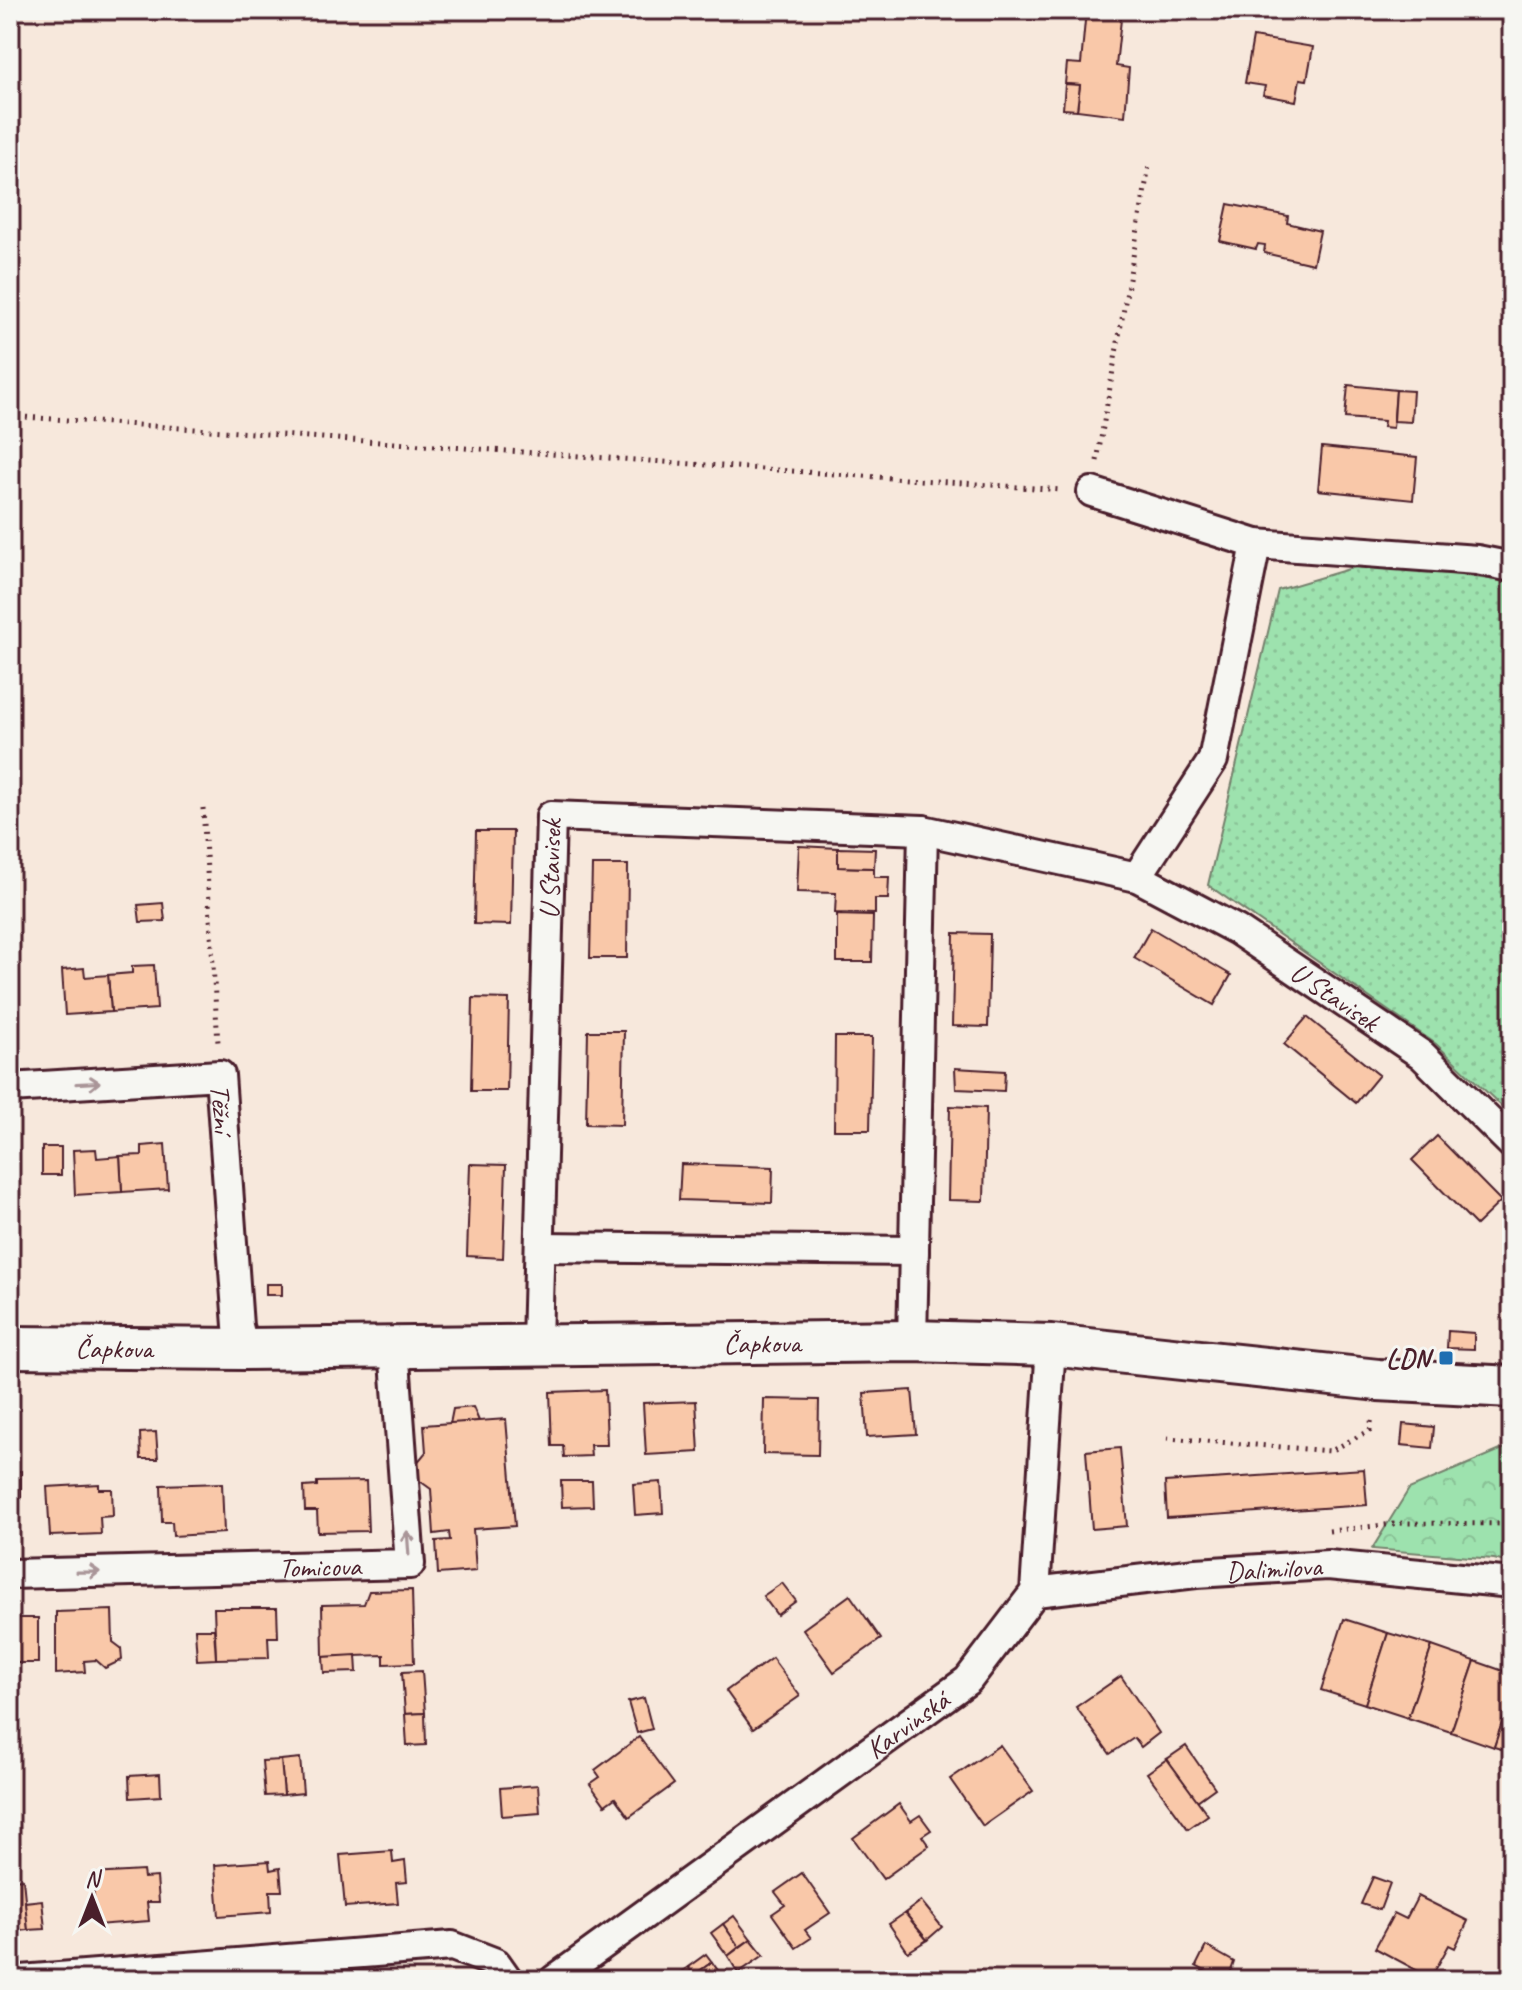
<svg xmlns="http://www.w3.org/2000/svg" width="1522" height="1990" viewBox="0 0 1522 1990" font-family="Caveat,sans-serif">
<style>
.grass{fill:url(#grass-dots);stroke:#74806c;stroke-width:2}
.forest{fill:url(#forest-crowns);stroke:#74806c;stroke-width:2}
.building{fill:#f9c8a9;stroke:#4a1f2b;stroke-width:2}
.lines{fill:none;stroke-linecap:round;stroke-linejoin:round}
.street-casing{stroke:#4a1f2b;stroke-width:34}
.secondary-casing{stroke:#4a1f2b;stroke-width:46}
.path{stroke:#4a1f2b;stroke-width:5;stroke-dasharray:2 6;stroke-linecap:butt}
.street{stroke:#f6f6f2;stroke-width:28}
.secondary{stroke:#f6f6f2;stroke-width:40}
.oneway{stroke:#a99598}
.poi-dot{fill:#1f6fb2;stroke:#f6f6f2;stroke-width:3}
.labels{text-anchor:middle;dominant-baseline:central;stroke-width:6;stroke-linejoin:round;paint-order:stroke}
.street-label{font-size:28px;fill:#4a1f2b;stroke:#f6f6f2}
.poi-label{font-size:28px;font-weight:bold;fill:#4a1f2b;stroke:#f6f6f2;text-anchor:end}
</style>
<defs>
<pattern id="grass-dots" width="8" height="8" patternUnits="userSpaceOnUse" patternTransform="scale(2)"><rect width="8" height="8" fill="#9de2ae"/><path d="M2 2h.1M6 6h.1" fill="none" stroke="#89c196" stroke-width="1.8" stroke-linecap="round"/></pattern>
<pattern id="forest-crowns" width="20" height="18" patternUnits="userSpaceOnUse" patternTransform="scale(2)"><rect width="20" height="18" fill="#9de2ae"/><path d="M2 6a3 3 0 1 1 6 0M12 15a3 3 0 1 1 6 0" fill="none" stroke="#89c196"/></pattern>
</defs>
<rect width="100%" height="100%" fill="#f7e8dc"/>
<filter id="ink" filterUnits="userSpaceOnUse"><feTurbulence type="fractalNoise" baseFrequency=".0125" numOctaves="2"/><feDisplacementMap in="SourceGraphic" scale="16" xChannelSelector="R" yChannelSelector="G"/><feConvolveMatrix kernelMatrix="1 2 1 2 8 2 1 2 1" color-interpolation-filters="sRGB"/></filter>
<g filter="url(#ink)">
<!-- grass -->
<polygon class="grass" points="1369,563 1512,582 1512,1116 1436,1044 1208,885 1278,590"/>
<!-- forest -->
<polygon class="forest" points="1512,1445 1512,1564 1494,1559 1372,1549 1409,1489"/>
<!-- building -->
<g class="building">
<polygon points="1086,10 1122,10 1116,66 1129,68 1125,116 1077,110 1080,85 1065,84 1067,63 1081,64"/>
<polygon points="1253,37 1313,47 1307,80 1300,79 1296,101 1263,95 1265,86 1245,83"/>
<polygon points="1065,84 1080,85 1077,110 1063,109"/>
<polygon points="1228,204 1288,216 1287,223 1320,231 1313,264 1264,253 1265,245 1258,244 1256,249 1220,241"/>
<polygon points="1348,385 1396,390 1393,428 1383,427 1384,421 1345,418"/>
<polygon points="1396,390 1413,391 1411,422 1394,421"/>
<polygon points="1322,447 1417,457 1413,500 1318,490"/>
<polygon points="476,831 513,831 511,925 474,924"/>
<polygon points="799,846 838,848 838,867 874,868 874,877 889,877 888,899 875,899 875,914 835,913 836,893 797,892"/>
<polygon points="838,848 875,849 874,868 838,867"/>
<polygon points="592,865 628,865 627,958 590,958"/>
<polygon points="163,903 165,921 140,922 138,905"/>
<polygon points="837,915 873,916 872,962 837,962"/>
<polygon points="1151,928 1231,975 1214,1005 1134,958"/>
<polygon points="954,933 990,934 988,1027 952,1026"/>
<polygon points="154,965 157,1009 111,1012 108,975 132,973 132,966"/>
<polygon points="84,968 85,977 108,975 111,1012 65,1015 62,970"/>
<polygon points="473,998 509,999 507,1091 471,1091"/>
<polygon points="1307,1017 1379,1075 1356,1103 1284,1044"/>
<polygon points="588,1031 624,1031 622,1125 586,1124"/>
<polygon points="835,1037 872,1037 870,1130 834,1130"/>
<polygon points="955,1068 1005,1071 1004,1091 956,1089"/>
<polygon points="950,1106 986,1108 984,1201 948,1200"/>
<polygon points="1437,1136 1501,1201 1476,1225 1412,1160"/>
<polygon points="165,1144 168,1189 122,1192 120,1156 142,1155 142,1146"/>
<rect x="42" y="1147" width="19" height="28"/>
<polygon points="96,1149 97,1158 120,1156 122,1192 75,1195 73,1150"/>
<polygon points="470,1164 506,1165 503,1258 467,1256"/>
<polygon points="681,1164 773,1167 772,1203 679,1200"/>
<rect x="266" y="1284" width="16" height="11"/>
<polygon points="1448,1331 1474,1333 1474,1349 1447,1348"/>
<polygon points="605,1390 607,1445 590,1445 591,1456 564,1457 563,1446 552,1446 550,1392"/>
<polygon points="912,1390 916,1434 867,1437 864,1393"/>
<polygon points="764,1399 819,1400 818,1455 763,1454"/>
<polygon points="696,1401 699,1452 646,1455 643,1403"/>
<polygon points="473,1407 479,1421 450,1424 453,1409"/>
<polygon points="506,1419 515,1526 473,1529 476,1571 438,1574 436,1541 450,1540 449,1532 434,1534 431,1489 417,1479 416,1464 426,1452 424,1425"/>
<polygon points="1403,1424 1434,1427 1432,1448 1401,1445"/>
<polygon points="156,1432 158,1459 141,1459 140,1433"/>
<polygon points="1120,1448 1127,1526 1092,1529 1086,1451"/>
<polygon points="1364,1469 1367,1505 1167,1518 1165,1482"/>
<rect x="10" y="1471" width="11" height="28"/>
<polygon points="366,1481 368,1531 318,1532 317,1511 305,1511 304,1487 317,1486 317,1482"/>
<polygon points="561,1481 592,1481 593,1506 562,1507"/>
<polygon points="661,1482 663,1513 635,1515 633,1484"/>
<polygon points="222,1483 224,1533 173,1536 172,1522 162,1522 161,1485"/>
<polygon points="99,1484 99,1489 112,1489 113,1516 100,1517 101,1534 50,1536 47,1487"/>
<polygon points="782,1583 796,1601 777,1615 763,1596"/>
<polygon points="412,1590 414,1663 384,1664 384,1655 323,1657 322,1605 364,1604 369,1591"/>
<polygon points="850,1595 881,1639 834,1672 803,1629"/>
<polygon points="214,1608 277,1608 278,1637 268,1637 269,1658 216,1659"/>
<polygon points="112,1610 113,1642 121,1648 122,1660 105,1668 96,1660 84,1661 85,1672 56,1674 56,1612"/>
<polygon points="15,1618 38,1618 38,1663 16,1663"/>
<polygon points="1344,1619 1388,1633 1365,1704 1321,1690"/>
<polygon points="195,1629 214,1629 216,1659 197,1660"/>
<polygon points="1388,1633 1432,1646 1408,1718 1365,1704"/>
<polygon points="1432,1646 1475,1661 1451,1732 1408,1718"/>
<polygon points="356,1655 357,1672 324,1673 323,1657"/>
<polygon points="772,1658 800,1696 753,1729 726,1691"/>
<polygon points="1475,1661 1512,1674 1512,1693 1494,1747 1451,1732"/>
<polygon points="422,1671 425,1713 405,1714 402,1672"/>
<polygon points="1121,1676 1159,1733 1141,1747 1134,1738 1110,1754 1076,1707"/>
<polygon points="1512,1693 1512,1752 1494,1747"/>
<polygon points="644,1698 652,1729 637,1733 628,1702"/>
<polygon points="425,1713 426,1745 407,1746 405,1714"/>
<polygon points="639,1737 674,1784 629,1817 615,1798 605,1805 590,1784 600,1777 595,1770"/>
<polygon points="1000,1745 1033,1791 983,1826 950,1779"/>
<polygon points="1186,1746 1215,1788 1197,1801 1167,1759"/>
<polygon points="300,1758 303,1793 284,1795 281,1760"/>
<polygon points="1167,1759 1208,1815 1188,1829 1147,1773"/>
<polygon points="281,1760 284,1795 265,1796 262,1761"/>
<polygon points="160,1774 161,1796 130,1798 129,1776"/>
<polygon points="538,1785 540,1813 502,1816 500,1788"/>
<polygon points="899,1804 911,1821 920,1815 931,1830 922,1836 929,1846 883,1879 853,1838"/>
<polygon points="392,1851 393,1863 405,1861 407,1882 396,1883 398,1903 345,1907 340,1855"/>
<polygon points="269,1861 270,1870 280,1868 282,1891 270,1891 271,1912 219,1916 215,1865"/>
<polygon points="143,1871 144,1878 157,1877 159,1902 147,1902 149,1921 96,1925 92,1874"/>
<polygon points="802,1873 830,1913 805,1930 811,1938 796,1948 772,1914 785,1905 775,1892"/>
<polygon points="1373,1877 1390,1883 1380,1910 1361,1904"/>
<polygon points="23,1879 28,1930 10,1932 10,1880"/>
<polygon points="1418,1896 1468,1921 1455,1948 1449,1945 1431,1978 1375,1948 1394,1913 1406,1919"/>
<polygon points="42,1900 45,1929 28,1930 25,1902"/>
<polygon points="921,1901 942,1927 927,1940 905,1913"/>
<polygon points="905,1913 927,1940 908,1952 889,1924"/>
<polygon points="734,1916 751,1939 739,1947 723,1924"/>
<polygon points="723,1924 739,1947 728,1956 711,1933"/>
<polygon points="751,1939 764,1955 738,1973 728,1956"/>
<polygon points="1206,1946 1234,1962 1228,1980 1211,1980 1214,1976 1196,1966"/>
<polygon points="706,1954 712,1962 694,1975 688,1967"/>
<polygon points="712,1962 725,1980 698,1980 694,1975"/>
<polygon points="688,1967 698,1980 669,1980"/>
</g>
<g class="lines">
<defs>
<g id="street">
<polyline points="1092,492 1256,544 1477,560 1512,567"/>
<polyline points="1137,877 1213,760 1256,544"/>
<path id="s1" d="M10 1088 220 1075 238 1326 244 1349"/>
<polyline points="540,1247 914,1251"/>
<polyline points="912,1341 923,830"/>
<path id="s2" d="M537 1343 551 816 923 830 1137 877 1237 930 1422 1055 1512 1144"/>
<path id="s3" d="M10 1574 410 1564 394 1347"/>
<path id="s4" d="M1035 1592 1196 1573 1328 1565 1512 1583"/>
<polyline points="21,1980 452,1946 496,1963 508,1980"/>
<path id="s5" d="M554 1980 968 1680 1035 1592 1051 1345"/>
</g>
<g id="secondary">
<path id="s6" d="M10 1347 244 1349 912 1341 1051 1345 1378 1380 1512 1387"/>
</g>
</defs>
<!-- street casing -->
<use href="#street" class="street-casing"/>
<!-- secondary casing -->
<use href="#secondary" class="secondary-casing"/>
<!-- path -->
<g class="path">
<polyline points="10,416 1062,490"/>
<polyline points="1097,461 1149,166"/>
<polyline points="203,808 218,1043"/>
<polyline points="1167,1438 1331,1451 1370,1430 1372,1416"/>
<polyline points="1329,1531 1403,1523 1512,1524"/>
</g>
<!-- street -->
<use href="#street" class="street"/>
<!-- secondary -->
<use href="#secondary" class="secondary"/>
</g>
<!-- one-way arrows -->
<defs><path id="oneway-shaft" d="M-6 0H5M1.5-3L5.5 0L1.5 3" fill="none" stroke-width="1.6" stroke-linecap="round" stroke-linejoin="round" transform="scale(2)"/></defs>
<g class="oneway">
<use href="#oneway-shaft" transform="translate(88 1083) rotate(-3)"/>
<use href="#oneway-shaft" transform="translate(408 1543) rotate(-94)"/>
<use href="#oneway-shaft" transform="translate(88 1572) rotate(-1)"/>
</g>
</g>
<!-- markers -->
<rect class="poi-dot" x="1438" y="1350" width="16" height="16" rx="4"/>
<g class="labels">
<!-- street labels -->
<g class="street-label">
<text stroke="none"><textPath href="#s2" startOffset="474">U Stavisek</textPath></text>
<text stroke="none"><textPath href="#s2" startOffset="1350">U Stavisek</textPath></text>
<text stroke="none"><textPath href="#s1" startOffset="244">Těžní</textPath></text>
<text stroke="none"><textPath href="#s6" startOffset="752">Čapkova</textPath></text>
<text stroke="none"><textPath href="#s6" startOffset="104">Čapkova</textPath></text>
<text stroke="none"><textPath href="#s3" startOffset="310">Tomicova</textPath></text>
<text stroke="none"><textPath href="#s4" startOffset="240">Dalimilova</textPath></text>
<text stroke="none"><textPath href="#s5" startOffset="436">Karvinská</textPath></text>
</g>
<!-- poi labels -->
<g class="poi-label">
<text x="1430" y="1358">LDN</text>
</g>
</g>
<!-- margin -->
<rect width="1522" height="1990" fill="none" stroke="#f6f6f2" stroke-width="40"/>
<rect x="20" y="20" width="1482" height="1950" fill="none" stroke="#4a1f2b" stroke-width="3" filter="url(#ink)"/>
<!-- north arrow -->
<g transform="translate(92 1898)" stroke="#f6f6f2" stroke-width="6" paint-order="stroke">
<path d="M0-6L14 30L0 20L-14 30Z" fill="#4a1f2b"/>
<text y="-12" font-size="22" font-weight="bold" text-anchor="middle" fill="#4a1f2b">N</text>
</g>
</svg>
